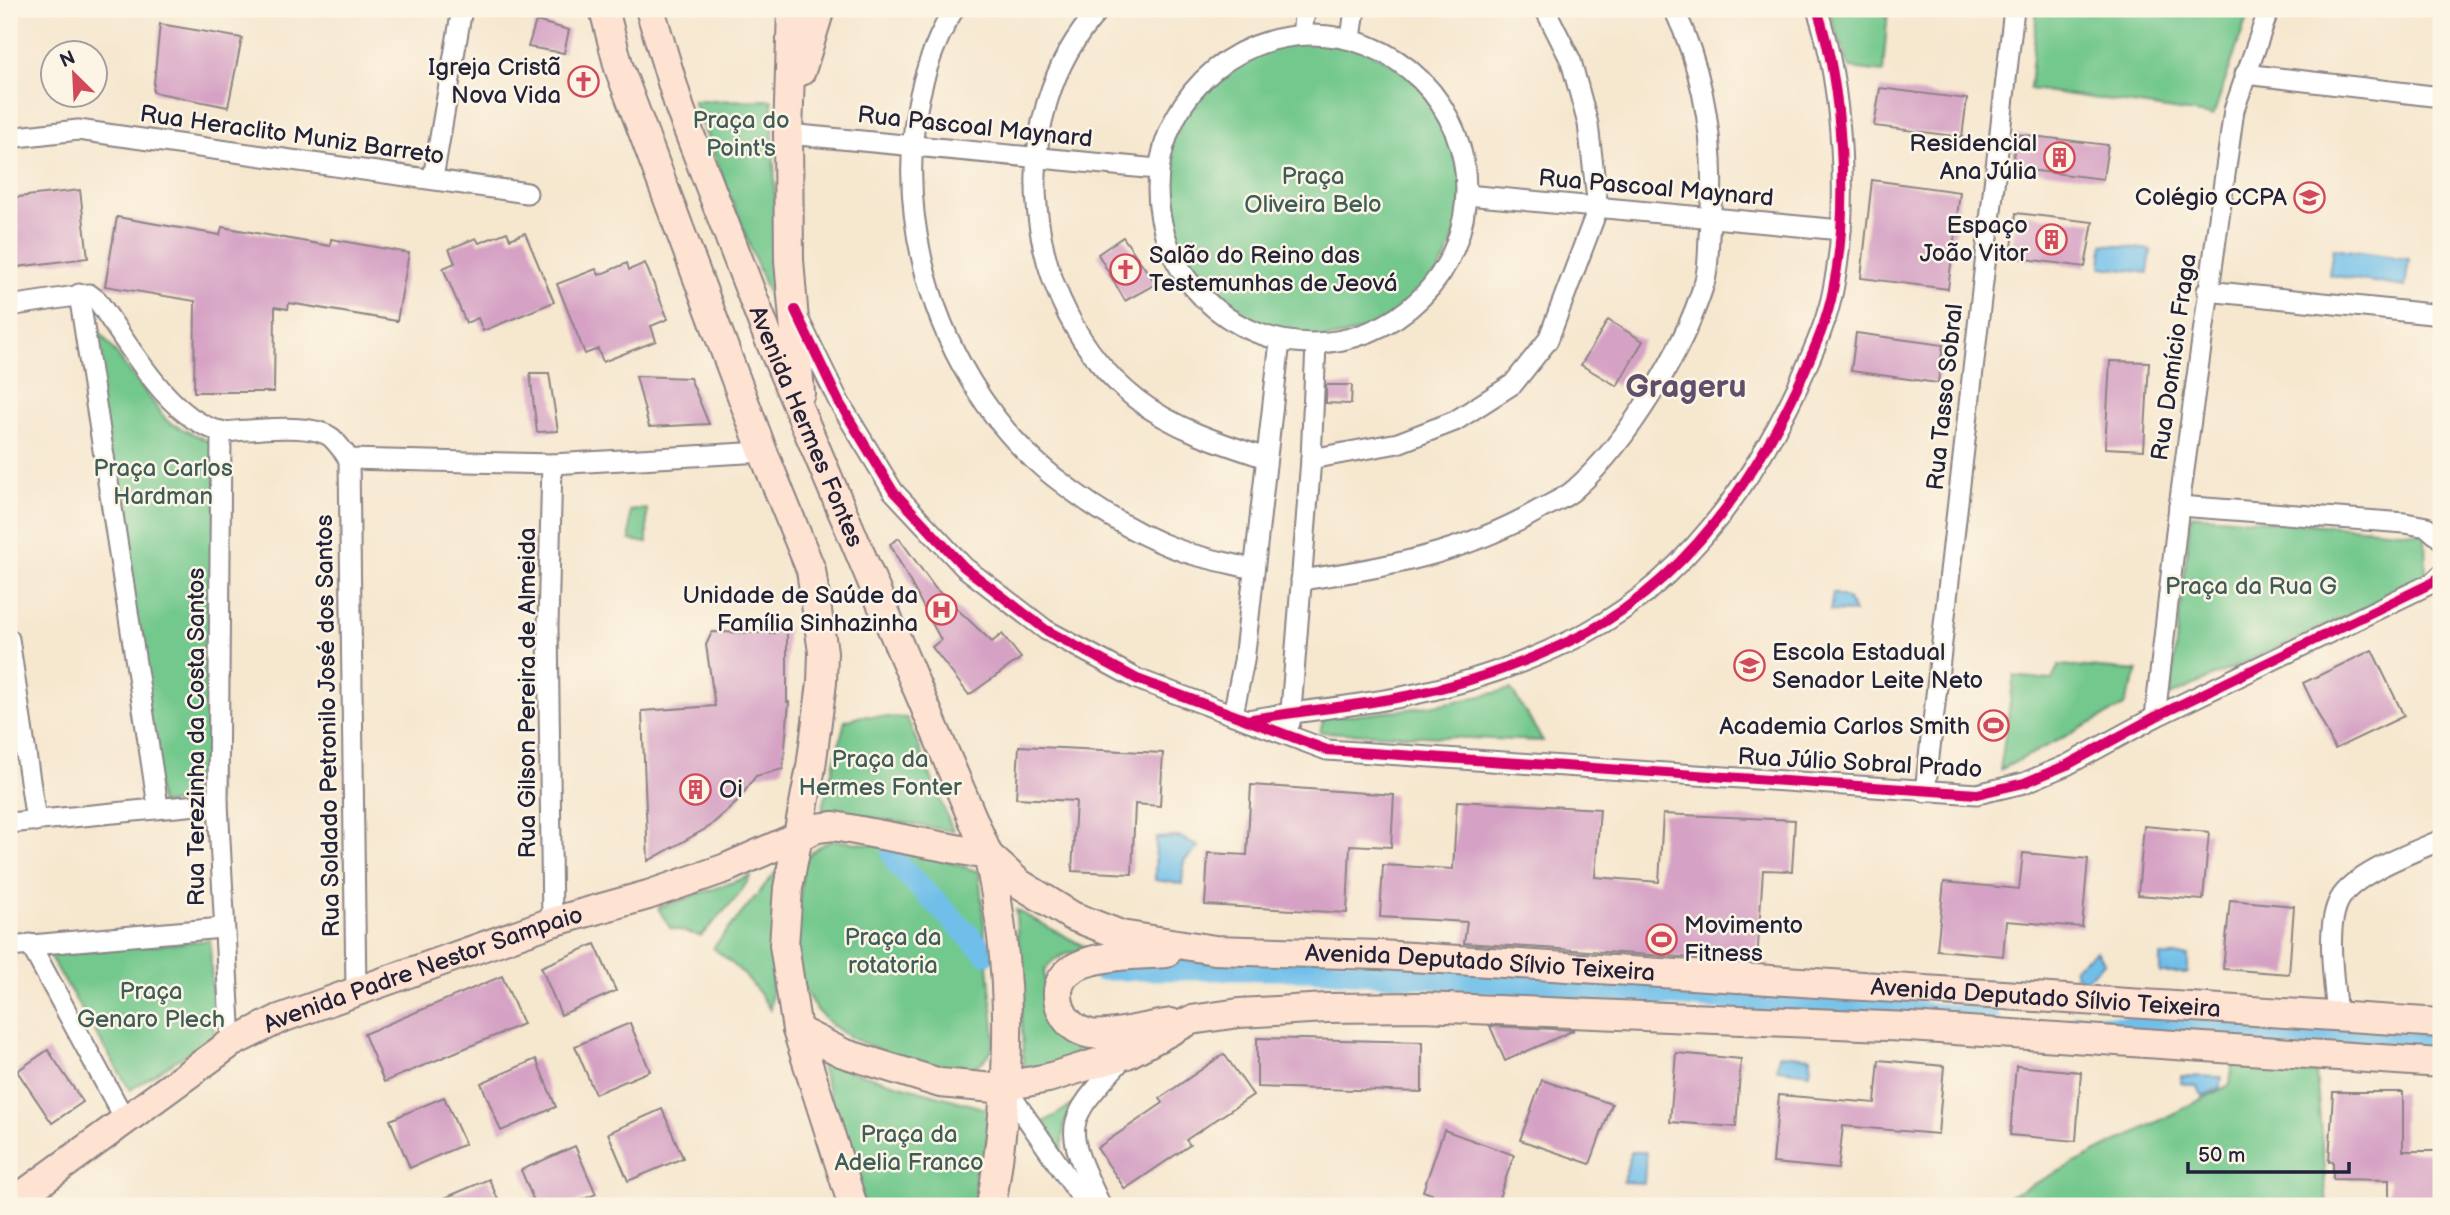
<svg xmlns="http://www.w3.org/2000/svg" width="2450" height="1215" viewBox="0 0 2450 1215" font-family="'Balsamiq Sans',sans-serif">
<style>
.green{fill:#73c88d;stroke:#4a7564;stroke-width:2}
.water{fill:#6fbfea;stroke:#487092;stroke-width:2}
.lines{fill:none;stroke-linecap:round;stroke-linejoin:round}
.canal{stroke:#6fbfea;stroke-width:23}
.building{fill:#d5a1c4}
.street-casing{stroke:#8c8485;stroke-width:23}
.secondary-casing{stroke:#8c8485;stroke-width:32}
.street{stroke:#fff;stroke-width:19}
.secondary{stroke:#fee3d2;stroke-width:28}
.cycleway-casing{stroke:#fcf5e5;stroke-width:15}
.cycleway{stroke:#d6006c;stroke-width:10}
.labels{text-anchor:middle;dominant-baseline:central;stroke-width:5;stroke-linejoin:round;paint-order:stroke}
.poi-label{font-size:24px;fill:#22223b;stroke:#fcf5e5;text-anchor:end}
.park-label{font-size:24px;fill:#3e5c58;stroke:#fcf5e5}
.street-label{font-size:24px;fill:#22223b;stroke:#fcf5e5}
.district-label{font-size:32px;font-weight:bold;fill:#614e6b;stroke:#fcf5e5}
</style>
<rect width="100%" height="100%" fill="#fcf5e5"/>
<filter id="ink" filterUnits="userSpaceOnUse"><feTurbulence type="fractalNoise" baseFrequency=".0143" numOctaves="2"/><feDisplacementMap in="SourceGraphic" scale="14" xChannelSelector="R" yChannelSelector="G"/><feConvolveMatrix kernelMatrix="1 2 1 2 8 2 1 2 1" color-interpolation-filters="sRGB"/></filter>
<filter id="wash" filterUnits="userSpaceOnUse"><feTurbulence type="fractalNoise" baseFrequency=".00686" numOctaves="4" result="noise"/><feDisplacementMap in="SourceGraphic" scale="28" xChannelSelector="R" yChannelSelector="G"/><feGaussianBlur stdDeviation="1.57" result="paint"/><feColorMatrix in="noise" values="0 0 0 0 0 0 0 0 0 0 0 0 0 0 0 0 0 1.4 0 .05"/><feComposite in="paint" operator="in"/></filter>
<g filter="url(#wash)">
<rect width="100%" height="100%" fill="#f6e7cf"/>
<!-- green -->
<g class="green">
<polygon points="1828,9 1888,9 1883,72 1850,68"/>
<polygon points="2037,9 2250,9 2213,116 2030,89"/>
<circle cx="1313" cy="190" r="149"/>
<polygon points="772,100 779,321 693,101"/>
<polygon points="83,310 168,422 216,445 216,801 160,804"/>
<polygon points="647,509 647,543 630,540 630,511"/>
<polygon points="2191,515 2425,533 2426,580 2170,696"/>
<polygon points="2059,665 2138,671 2124,706 2000,770 2014,676 2052,680"/>
<path d="M1511 689 1543 741 1320 732 1324 717C1388 714 1448 705 1511 689Z"/>
<polygon points="862,716 907,718 953,831 822,810 845,721"/>
<path d="M834 840 916 850 979 872 995 1038C993 1054 982 1067 964 1069 938 1072 864 1047 842 1032 824 1021 813 1007 804 988 793 965 798 923 800 898 803 865 800 852 834 840Z"/>
<path d="M784 862 770 1010C755 983 737 966 713 948Z"/>
<polygon points="751,876 738,896 701,936 670,928 658,908"/>
<path d="M1016 910 1091 950C1070 951 1057 954 1044 971L1046 1008 1120 1046 1024 1073Z"/>
<polygon points="210,940 214,1036 130,1090 49,955"/>
<polygon points="818,1057 839,1068 990,1110 980,1206 864,1206"/>
<polygon points="2232,1065 2316,1073 2327,1206 1990,1206 2230,1085"/>
<polygon points="1072,1105 1064,1125 1061,1156 1039,1125"/>
</g>
<!-- water -->
<g class="water">
<polygon points="2103,244 2151,250 2148,273 2101,267"/>
<polygon points="2333,248 2409,259 2405,287 2329,275"/>
<polygon points="1833,593 1847,598 1855,612 1830,611"/>
<polygon points="1180,837 1199,847 1184,861 1182,884 1155,880 1156,838"/>
<polygon points="2096,951 2105,962 2085,980 2077,976 2074,968"/>
<rect x="2160" y="956" width="28" height="17"/>
<polygon points="1779,1054 1811,1057 1810,1073 1777,1069"/>
<polygon points="2182,1076 2222,1077 2220,1088 2203,1096 2196,1086 2181,1083"/>
<rect x="2429" y="1096" width="12" height="17"/>
<polygon points="1631,1152 1646,1152 1644,1183 1623,1182"/>
</g>
<g class="lines">
<!-- canal -->
<g class="canal">
<polyline points="893,853 898,865 986,953"/>
<polyline points="1101,969 1307,969 1988,1018"/>
<polyline points="2079,1025 2441,1045"/>
</g>
</g>
<g id="blocks">
<!-- building -->
<g class="building">
<polygon points="536,21 569,30 564,53 528,47"/>
<polygon points="160,24 242,38 228,107 153,92"/>
<polygon points="1880,88 1967,99 1962,137 1874,126"/>
<polygon points="2016,134 2108,145 2103,179 2012,168"/>
<polygon points="1872,180 1960,192 1948,289 1861,278"/>
<polygon points="80,190 88,258 9,268 9,198"/>
<polygon points="2016,213 2093,222 2085,267 2011,257"/>
<polygon points="117,217 220,235 222,227 330,246 331,239 409,253 397,321 289,303 288,309 275,307 274,392 194,392 195,301 105,286"/>
<polygon points="507,232 510,239 525,233 554,302 483,331 478,318 466,323 443,268 455,263 449,249 476,238 479,243"/>
<polygon points="1123,237 1156,284 1125,301 1098,254"/>
<polygon points="627,263 629,270 645,263 668,319 651,326 656,341 603,362 598,349 585,354 557,284 596,269 599,275"/>
<polygon points="1608,320 1643,341 1617,386 1581,365"/>
<polygon points="1856,333 1943,345 1938,383 1851,371"/>
<polygon points="2110,361 2149,362 2144,450 2105,448"/>
<polygon points="530,373 549,373 558,431 537,432"/>
<polygon points="636,376 690,378 709,424 649,427"/>
<polygon points="1326,385 1352,385 1351,404 1326,403"/>
<polygon points="899,538 935,588 992,642 1002,634 1021,658 969,695 932,647 941,640 890,544"/>
<polygon points="787,627 787,702 789,702 783,769 756,776 736,803 709,827 648,861 642,711 715,706 706,645 712,632 775,633"/>
<polygon points="2372,650 2404,716 2335,749 2303,683"/>
<polygon points="1019,746 1163,753 1160,806 1135,804 1132,874 1072,871 1076,801 1016,798"/>
<polygon points="1251,785 1394,795 1391,847 1350,845 1347,913 1205,905 1208,853 1247,855"/>
<polygon points="1457,801 1600,809 1595,877 1659,882 1663,814 1795,820 1792,871 1763,870 1757,962 1464,943 1467,922 1380,917 1383,865 1453,869"/>
<polygon points="2144,826 2209,832 2203,900 2138,895"/>
<polygon points="2023,853 2088,859 2082,927 2006,921 2003,956 1937,950 1944,882 2019,889"/>
<polygon points="2230,900 2294,906 2289,974 2223,969"/>
<polygon points="595,944 616,991 561,1015 541,967"/>
<polygon points="502,976 523,1024 384,1082 364,1034"/>
<polygon points="630,1023 650,1071 595,1094 575,1046"/>
<polygon points="1490,1026 1574,1030 1505,1061"/>
<polygon points="1257,1038 1422,1042 1422,1092 1257,1087"/>
<polygon points="48,1050 83,1102 52,1123 17,1071"/>
<polygon points="1676,1053 1741,1059 1736,1127 1670,1122"/>
<polygon points="1224,1054 1253,1095 1186,1140 1190,1145 1125,1189 1097,1148 1163,1103 1160,1098"/>
<polygon points="536,1059 556,1107 501,1131 481,1083"/>
<polygon points="1879,1060 1944,1066 1938,1134 1843,1126 1838,1169 1773,1163 1779,1095 1875,1103"/>
<polygon points="2016,1066 2081,1072 2076,1141 2010,1135"/>
<polygon points="1542,1080 1612,1104 1590,1164 1520,1140"/>
<polygon points="2333,1092 2403,1092 2403,1151 2441,1151 2441,1206 2389,1206 2389,1180 2333,1179 2333,1161 2329,1162"/>
<polygon points="444,1097 465,1144 410,1168 390,1120"/>
<polygon points="662,1109 683,1158 628,1181 608,1133"/>
<polygon points="1444,1130 1514,1155 1496,1206 1465,1206 1423,1191"/>
<polygon points="575,1146 596,1194 568,1206 536,1206 521,1170"/>
<polygon points="489,1179 501,1206 426,1206"/>
</g>
</g>
</g>
<g filter="url(#ink)">
<use href="#blocks" fill-opacity="0" stroke="#8c8485" stroke-width="2"/>
<g class="lines">
<defs>
<g id="street">
<path d="M954 9C866 155 923 374 1054 477 1092 507 1136 535 1182 551 1205 559 1230 563 1254 569"/>
<path d="M1100 9C999 116 1022 309 1136 399 1175 429 1220 443 1266 458"/>
<circle cx="1312" cy="189" r="154"/>
<polyline points="1302,35 1305,9"/>
<polyline points="1351,39 1355,9"/>
<polyline points="2245,74 2441,97"/>
<polyline points="788,134 1157,169"/>
<polyline points="9,138 78,130 527,193"/>
<polyline points="433,178 462,9"/>
<polyline points="1467,195 1841,230"/>
<polyline points="2207,291 2441,315"/>
<polyline points="79,294 158,806"/>
<path d="M9 306 89 294 97 300C126 340 169 420 220 431 228 433 239 430 247 430 269 429 315 424 332 438 338 444 344 452 349 459L552 464 763 452"/>
<polyline points="798,318 839,402 893,491 964,567 1046,630 1137,679 1327,750 1977,794 2024,783 2067,765 2155,717 2432,583 2441,575"/>
<polyline points="221,431 218,803 231,1043"/>
<polyline points="349,459 356,992"/>
<polyline points="1311,459 1398,443 1455,421 1513,384 1548,340 1598,208 1588,124 1571,61 1545,9"/>
<polyline points="2179,506 2405,523 2427,527 2441,539"/>
<path d="M1301 580C1385 568 1464 553 1539 510 1550 504 1566 498 1575 489 1628 442 1683 351 1704 284 1709 269 1708 251 1709 236 1717 157 1708 81 1674 9"/>
<polyline points="9,639 36,821"/>
<polyline points="1233,714 1244,661 1280,341"/>
<polyline points="2155,717 2179,506 2234,110 2269,9"/>
<path d="M1247 720C1298 711 1350 707 1401 697 1463 685 1527 663 1584 634 1683 581 1751 486 1798 386 1811 356 1827 323 1833 290 1850 209 1843 87 1817 9"/>
<polyline points="1290,723 1311,459 1316,344"/>
<polyline points="1925,792 2014,9"/>
<polyline points="9,823 218,803"/>
<polyline points="552,922 548,626 552,464"/>
<polyline points="30,944 124,1118"/>
<polyline points="9,947 222,928"/>
<path d="M2337 1017C2335 986 2324 926 2340 899 2355 873 2414 852 2441 840"/>
<polyline points="1005,1087 1087,1206"/>
<path d="M1101 1206C1061 1122 1064 1124 1125 1056"/>
</g>
<g id="secondary">
<polyline points="604,9 619,68 763,452 811,570 823,652 822,683 811,767 788,888 784,945 797,1030 853,1206"/>
<path id="s1" d="M650 9 680 109 767 334 988 855C1015 972 1011 1089 991 1206"/>
<polyline points="792,9 788,134 789,260 800,393"/>
<polyline points="801,71 820,9"/>
<path d="M1166 953C1133 956 1043 951 1060 1007 1065 1022 1076 1031 1091 1034 1111 1037 1150 1026 1171 1023"/>
<polyline points="797,1030 843,1053 940,1083 994,1088 1048,1078 1127,1054 1191,1020 1239,1013 1327,1008 1422,1007 1910,1027 2441,1063"/>
<path id="s2" d="M9 1205 231 1043 279 1019 552 922 648 895 726 868 817 828 834 826 988 855 1020 884 1072 916 1121 935 1215 950 1380 955 2441 1023"/>
</g>
</defs>
<!-- street casing -->
<use href="#street" class="street-casing"/>
<!-- secondary casing -->
<use href="#secondary" class="secondary-casing"/>
<!-- street -->
<use href="#street" class="street"/>
<!-- secondary -->
<use href="#secondary" class="secondary"/>
<defs>
<g id="cycleway">
<polyline points="795,310 839,402 893,491 964,567 1046,630 1137,679 1327,750 1977,794 2024,783 2067,765 2155,717 2432,583 2441,575"/>
<path d="M1247 720C1298 711 1350 707 1401 697 1463 685 1527 663 1584 634 1683 581 1751 486 1798 386 1811 356 1827 323 1833 290 1850 209 1843 87 1817 9"/>
</g>
</defs>
<!-- cycleway casing -->
<use href="#cycleway" class="cycleway-casing"/>
<!-- cycleway -->
<use href="#cycleway" class="cycleway"/>
</g>
</g>
<!-- icons -->
<defs>
<symbol id="church-ring" viewBox="-11 -11 22 22"><circle r="9.5" fill="#fcf5e5" stroke="#d1495b" stroke-width="1.5"/><path d="M-1.2-6h2.4v3.5h3.3v2.4h-3.3V6h-2.4V-.1h-3.3v-2.4h3.3Z" fill="#d1495b"/></symbol>
<symbol id="building-ring" viewBox="-11 -11 22 22"><circle r="9.5" fill="#fcf5e5" stroke="#d1495b" stroke-width="1.5"/><path d="M-4-6H4V6H1V3H-1V6H-4ZM-2.5-4.3h1.7v1.8h-1.7ZM.8-4.3h1.7v1.8H.8ZM-2.5-1h1.7V.8h-1.7ZM.8-1h1.7V.8H.8Z" fill="#d1495b"/></symbol>
<symbol id="school-ring" viewBox="-11 -11 22 22"><circle r="9.5" fill="#fcf5e5" stroke="#d1495b" stroke-width="1.5"/><path d="M0-5L7-2L0 1L-7-2ZM-4 1L0 2.5L4 1V4Q0 6-4 4Z" fill="#d1495b"/></symbol>
<symbol id="hospital-ring" viewBox="-11 -11 22 22"><circle r="9.5" fill="#fcf5e5" stroke="#d1495b" stroke-width="1.5"/><path d="M-5-5h3v3.5h4V-5h3V5h-3V1.5h-4V5h-3Z" fill="#d1495b"/></symbol>
<symbol id="stadium-ring" viewBox="-11 -11 22 22"><circle r="9.5" fill="#fcf5e5" stroke="#d1495b" stroke-width="1.5"/><path d="M0-5a6.5 5 0 1 0 0 10a6.5 5 0 1 0 0-10ZM-3.5-1.8h7v3.6h-7Z" fill="#d1495b"/></symbol>
</defs>
<g fill-rule="evenodd">
<use href="#church-ring" x="566" y="64" width="35" height="35"/>
<use href="#building-ring" x="2042" y="140" width="35" height="35"/>
<use href="#school-ring" x="2292" y="180" width="35" height="35"/>
<use href="#building-ring" x="2034" y="222" width="35" height="35"/>
<use href="#church-ring" x="1108" y="252" width="35" height="35"/>
<use href="#hospital-ring" x="924" y="592" width="35" height="35"/>
<use href="#school-ring" x="1732" y="648" width="35" height="35"/>
<use href="#stadium-ring" x="1976" y="708" width="35" height="35"/>
<use href="#building-ring" x="678" y="772" width="35" height="35"/>
<use href="#stadium-ring" x="1644" y="922" width="35" height="35"/>
</g>
<g class="labels">
<!-- poi labels -->
<g class="poi-label">
<text x="561" y="67">Igreja Cristã<tspan x="561" dy="28">Nova Vida</tspan></text>
<text x="2037" y="143">Residencial<tspan x="2037" dy="28">Ana Júlia</tspan></text>
<text x="2287" y="197">Colégio CCPA</text>
<text x="2028" y="225">Espaço<tspan x="2028" dy="28">João Vitor</tspan></text>
<text x="1149" y="255" text-anchor="start">Salão do Reino das<tspan x="1149" dy="28">Testemunhas de Jeová</tspan></text>
<text x="918" y="595">Unidade de Saúde da<tspan x="918" dy="28">Família Sinhazinha</tspan></text>
<text x="1772" y="652" text-anchor="start">Escola Estadual<tspan x="1772" dy="28">Senador Leite Neto</tspan></text>
<text x="1970" y="726">Academia Carlos Smith</text>
<text x="719" y="789" text-anchor="start">Oi</text>
<text x="1684" y="925" text-anchor="start">Movimento<tspan x="1684" dy="28">Fitness</tspan></text>
</g>
<!-- park labels -->
<g class="park-label">
<text x="741" y="120">Praça do<tspan x="741" dy="28">Point's</tspan></text>
<text x="1313" y="176">Praça<tspan x="1313" dy="28">Oliveira Belo</tspan></text>
<text x="163" y="468">Praça Carlos<tspan x="163" dy="28">Hardman</tspan></text>
<text x="2251" y="586">Praça da Rua G</text>
<text x="880" y="759">Praça da<tspan x="880" dy="28">Hermes Fonter</tspan></text>
<text x="893" y="937">Praça da<tspan x="893" dy="28">rotatoria</tspan></text>
<text x="151" y="991">Praça<tspan x="151" dy="28">Genaro Plech</tspan></text>
<text x="909" y="1134">Praça da<tspan x="909" dy="28">Adelia Franco</tspan></text>
</g>
<!-- street labels -->
<g class="street-label">
<text transform="translate(975 127) rotate(6)">Rua Pascoal Maynard</text>
<text transform="translate(292 135) rotate(8)">Rua Heraclito Muniz Barreto</text>
<text transform="translate(1656 188) rotate(5)">Rua Pascoal Maynard</text>
<text transform="translate(2174 357) rotate(-82)">Rua Domício Fraga</text>
<text transform="translate(1945 397) rotate(-84)">Rua Tasso Sobral</text>
<text stroke="none"><textPath href="#s1" startOffset="446">Avenida Hermes Fontes</textPath></text>
<text transform="translate(527 693) rotate(-90)">Rua Gilson Pereira de Almeida</text>
<text transform="translate(328 726) rotate(-91)">Rua Soldado Petronilo José dos Santos</text>
<text transform="translate(196 737) rotate(-90)">Rua Terezinha da Costa Santos</text>
<text transform="translate(1860 763) rotate(3)">Rua Júlio Sobral Prado</text>
<text stroke="none"><textPath href="#s2" startOffset="1591">Avenida Deputado Sílvio Teixeira</textPath></text>
<text stroke="none"><textPath href="#s2" startOffset="481">Avenida Padre Nestor Sampaio</textPath></text>
<text stroke="none"><textPath href="#s2" startOffset="2158">Avenida Deputado Sílvio Teixeira</textPath></text>
</g>
<!-- district labels -->
<g class="district-label">
<text x="1686" y="387">Grageru</text>
</g>
</g>
<!-- margin -->
<rect width="2450" height="1215" fill="none" stroke="#fcf5e5" stroke-width="35"/>
<!-- north arrow -->
<g transform="translate(74 74) rotate(336)"><circle r="33" fill="#fcf5e5" stroke="#a5a1a1" stroke-width="2"/>
<path d="M0-5L12 26L0 18L-12 26Z" fill="#d1495b"/>
<text y="-10" font-size="19" font-weight="bold" text-anchor="middle" fill="#22223b">N</text>
</g>
<!-- scale -->
<path d="M2188 1162v10h161v-10" fill="none" stroke="#22223b" stroke-width="3.5"/>
<text x="2198" y="1162" font-size="21" fill="#22223b" stroke="#fcf5e5" stroke-width="5" paint-order="stroke">50 m</text>
</svg>
